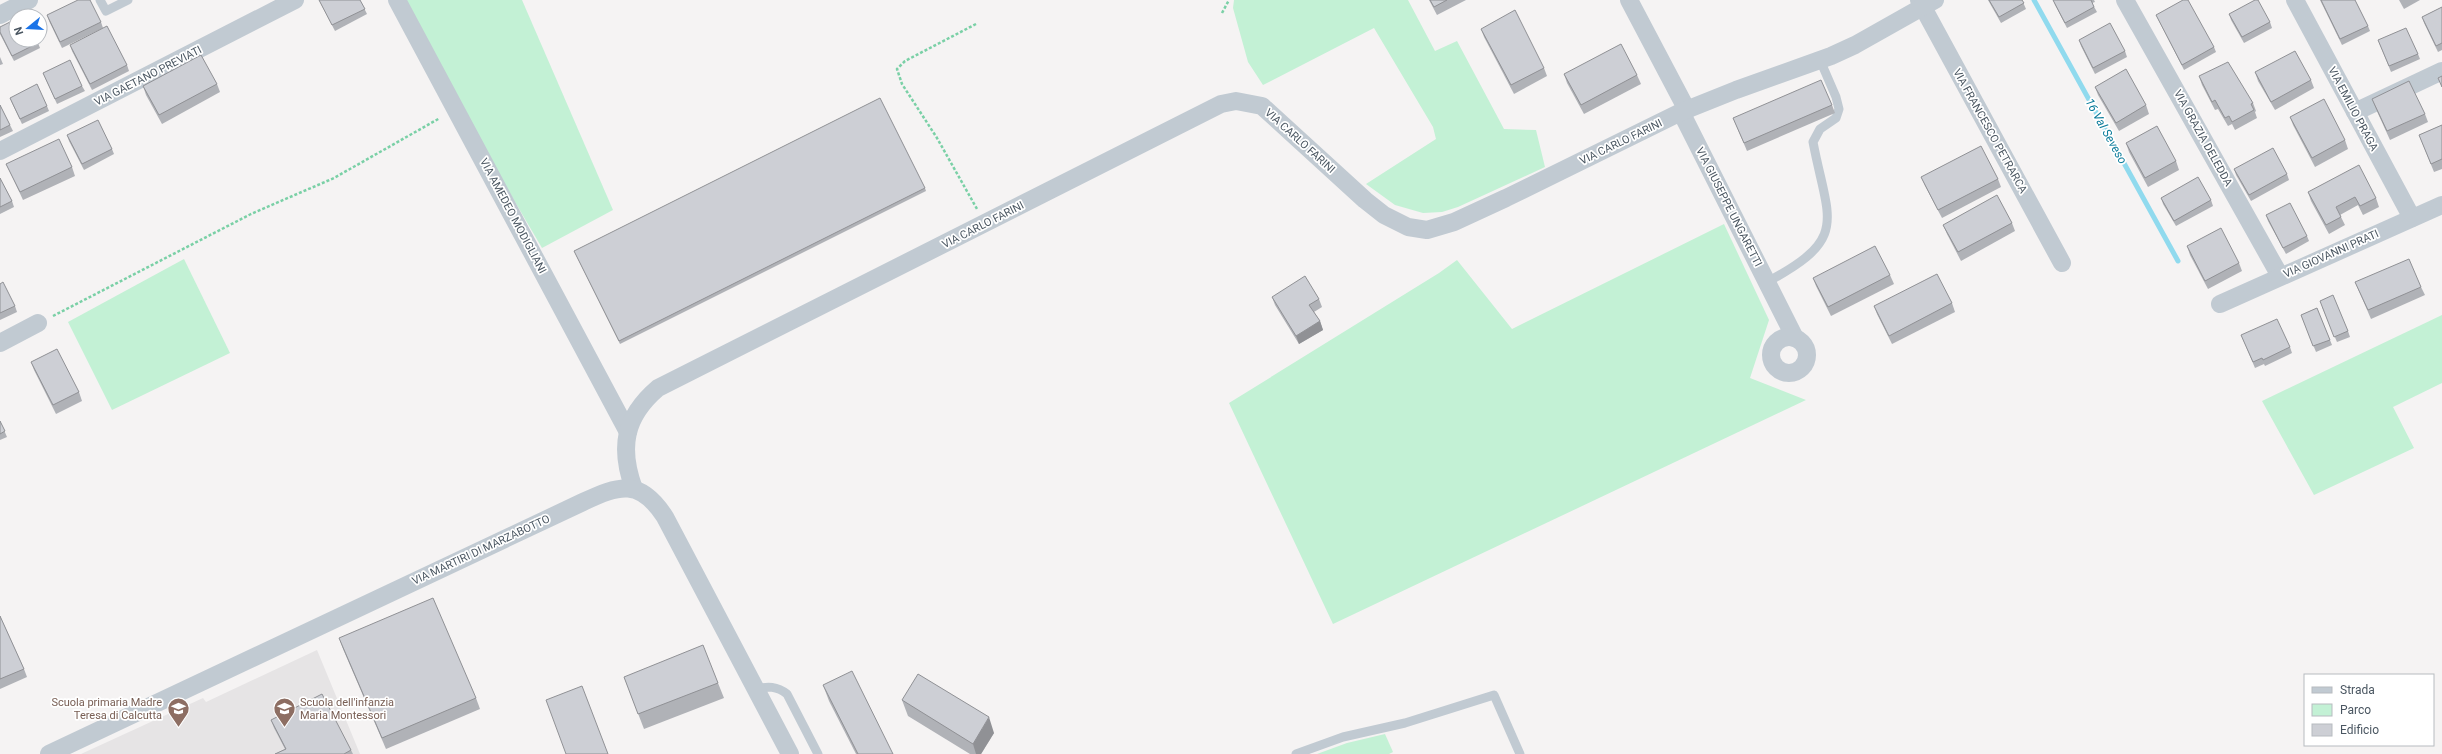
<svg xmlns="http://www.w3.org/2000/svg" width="2442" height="754" viewBox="0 0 2442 754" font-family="Roboto,sans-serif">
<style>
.education{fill:#e6e4e5}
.green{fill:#c3f1d5}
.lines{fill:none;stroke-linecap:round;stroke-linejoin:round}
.stream{stroke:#90daee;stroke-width:5}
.path{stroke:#7ad0a6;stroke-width:2.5;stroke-dasharray:3 2;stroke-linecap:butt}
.service{stroke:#c1cad2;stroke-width:9}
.minor{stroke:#c1cad2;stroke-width:18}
.wall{fill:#b0b2b7}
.shaded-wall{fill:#909195}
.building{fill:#cdcfd5;stroke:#909195}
.labels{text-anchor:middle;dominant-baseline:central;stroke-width:3.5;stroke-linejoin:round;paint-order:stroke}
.street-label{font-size:11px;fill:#4a5661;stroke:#fff}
.education-label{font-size:11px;fill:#785e54;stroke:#fff;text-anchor:end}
.water-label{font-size:12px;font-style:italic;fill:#0c7c9b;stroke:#fff}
</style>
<rect width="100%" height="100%" fill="#f5f3f3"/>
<!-- education -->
<polygon class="education" points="317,650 360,754 81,754 203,698 206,702"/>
<!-- green -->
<g class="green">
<polygon points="404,0 522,0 613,210 542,248 456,101"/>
<polygon points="1234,0 1408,0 1435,51 1457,41 1504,129 1536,130 1545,167 1458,207 1442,212 1423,213 1395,205 1366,184 1436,139 1433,127 1374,28 1263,85 1248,62 1233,8"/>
<polygon points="1724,224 1769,320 1750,378 1806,400 1333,624 1229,403 1439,273 1457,260 1512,329"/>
<polygon points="184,259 230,353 112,410 68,322"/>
<polygon points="2442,315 2442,383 2393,407 2414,448 2314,495 2262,401"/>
<polygon points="1385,734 1393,752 1389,754 1317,754 1347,743"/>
</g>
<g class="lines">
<!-- stream -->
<polyline class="stream" points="2034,0 2178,261"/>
<!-- path -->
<g class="path">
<polyline points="1222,13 1229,0"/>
<polyline points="976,24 905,61 897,69 902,84 937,138 977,209"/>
<polyline points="53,316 251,214 334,178 440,118"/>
</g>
<!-- service -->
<g class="service">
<polyline points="100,0 106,11 128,0"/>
<path d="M1767 282C1850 238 1828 221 1813 142L1820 129 1836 118 1839 109 1836 97 1820 60"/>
<path d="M755 689C768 686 777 686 787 694L818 754"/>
<polyline points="1296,754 1343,737 1405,723 1494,695 1520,754"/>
</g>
<!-- minor -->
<g class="minor">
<polyline points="397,0 628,432"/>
<polyline points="1629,0 1687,110"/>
<polyline points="1919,0 2062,263"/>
<polyline points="2125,0 2280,276"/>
<polyline points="2295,0 2412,218"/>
<polyline points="0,15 29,0"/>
<polyline points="1681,112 1795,338"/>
<polyline points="2355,112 2442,71"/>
<polyline points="0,151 295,0"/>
<polyline points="2220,304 2442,205"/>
<circle cx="1789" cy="355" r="18"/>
<polyline points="0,343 38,323"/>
<path d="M634 489C619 448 624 417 658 388L1221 104 1236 101 1262 106 1365 200 1384 215 1408 227 1427 230 1454 222 1506 198 1681 112 1736 90 1831 56 1855 45 1935 0"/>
<path d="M49 754 583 502C619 485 640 478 665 517L790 754"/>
</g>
</g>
<!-- wall -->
<g class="wall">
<polygon points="319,0 360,0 367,14 335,31"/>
<polygon points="1429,0 1466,0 1437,15"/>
<polygon points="1988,0 2022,0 2026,9 2001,23"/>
<polygon points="2053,0 2094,0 2095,2 2092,3 2097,12 2067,28 2055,5"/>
<polygon points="2320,0 2355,0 2368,26 2370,31 2342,45"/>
<polygon points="2399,0 2420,0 2404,9"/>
<polygon points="2442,7 2442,50 2438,52 2424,23 2422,17"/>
<polygon points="2229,14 2270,22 2272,28 2244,43 2231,20"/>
<polygon points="47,15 101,22 103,28 62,48 49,21"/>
<polygon points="2156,15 2214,47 2216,52 2184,70 2159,21"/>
<polygon points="0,27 38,43 40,48 14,61 0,34"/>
<polygon points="1481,29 1544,68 1547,76 1514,94 1484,37"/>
<polygon points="2079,40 2125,51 2127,57 2095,74 2081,46"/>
<polygon points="2378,40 2418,54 2420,59 2391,72"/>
<polygon points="70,45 127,65 129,71 92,90 72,51"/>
<polygon points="0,57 3,64 0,65"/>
<polygon points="2255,72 2311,80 2314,88 2275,110 2258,81"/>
<polygon points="43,73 82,86 85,91 57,104"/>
<polygon points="1564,74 1637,75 1641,84 1584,114 1567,83"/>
<polygon points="2199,76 2253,103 2256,111 2255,112 2257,118 2235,130 2232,124 2228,126 2218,109 2215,110 2202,85"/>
<polygon points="217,84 220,92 162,124 146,95 143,86"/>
<polygon points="2095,87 2146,105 2149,114 2119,131 2098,95"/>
<polygon points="10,98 47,106 49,111 22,124 12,103"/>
<polygon points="2372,99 2425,114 2428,122 2390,140 2375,107"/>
<polygon points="0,105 13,131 0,137"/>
<polygon points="1832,105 1835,113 1747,151 1733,118"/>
<polygon points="2290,117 2345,140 2348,149 2315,167 2293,125"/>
<polygon points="2442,125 2442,169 2434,172 2419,135"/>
<polygon points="67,135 112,149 114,154 84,170 69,141"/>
<polygon points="2126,143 2176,161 2179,170 2148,187 2129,152"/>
<polygon points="6,164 72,167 75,176 23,200 10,172"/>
<polygon points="2234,169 2287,174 2289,180 2251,201 2236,175"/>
<polygon points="1921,177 1998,179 2001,187 1942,218 1925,186"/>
<polygon points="0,178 12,201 14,207 0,214"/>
<polygon points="925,188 926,191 620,344 574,251"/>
<polygon points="2308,192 2376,198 2379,207 2363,215 2358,205 2340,215 2345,225 2329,234 2311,201"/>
<polygon points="2161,198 2211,200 2213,206 2176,226 2163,204"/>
<polygon points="2266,215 2307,236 2309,241 2286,254 2268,221"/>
<polygon points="2012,223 2015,231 1961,261 1947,234 1943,225"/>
<polygon points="2187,246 2239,263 2242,271 2208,289 2190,255"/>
<polygon points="1890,275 1894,284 1831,316 1816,286 1813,278"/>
<polygon points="2355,282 2421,287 2425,295 2371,319"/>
<polygon points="0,284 15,306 17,312 0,320"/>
<polygon points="1272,297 1319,299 1322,307 1314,312 1320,321 1323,330 1299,344 1275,305"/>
<polygon points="1952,303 1955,312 1892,344 1877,314 1874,306"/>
<polygon points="2322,307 2348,331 2350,337 2337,342"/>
<polygon points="2317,308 2332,345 2316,352 2301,315"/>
<polygon points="2241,335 2290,347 2292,353 2265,366 2264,364 2255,368"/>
<polygon points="31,362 79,392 82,401 56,414 34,370"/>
<polygon points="0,421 7,437 0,440"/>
<polygon points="0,616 24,669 27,677 0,689"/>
<polygon points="339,638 476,698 480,709 386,749 343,649"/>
<polygon points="624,677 718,683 724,698 644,729"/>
<polygon points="823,685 893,754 856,754 829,701"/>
<polygon points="902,700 994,733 981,754 970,754 908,716"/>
<polygon points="271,720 351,750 353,754 275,754 285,749 274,728"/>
</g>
<!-- shaded-wall -->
<g class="shaded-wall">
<polygon points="1320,321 1323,330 1299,344 1296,336"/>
<polygon points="989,717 994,733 981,754 976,754 973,744"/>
</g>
<!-- building -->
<g class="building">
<polygon points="78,0 90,0 101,22 60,42 47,15"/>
<polygon points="319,0 360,0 365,9 332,25"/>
<polygon points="1430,0 1447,0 1434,7"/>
<polygon points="1989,0 2022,0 2024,3 1999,17"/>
<polygon points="2053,0 2091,0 2094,7 2065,23"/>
<polygon points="2183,0 2188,0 2214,47 2182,65 2156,15"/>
<polygon points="2255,0 2258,0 2270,22 2242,37 2229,14"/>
<polygon points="2321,0 2355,0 2368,26 2340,39"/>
<polygon points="2442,7 2442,43 2436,46 2422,17"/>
<polygon points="1515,10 1544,68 1511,85 1481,29"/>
<polygon points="16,19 16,40 37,40 38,43 12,56 0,32 0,27"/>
<polygon points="2110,23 2125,51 2093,68 2079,40"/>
<polygon points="107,26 127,65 90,84 70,45"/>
<polygon points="2406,28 2418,54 2389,66 2378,40"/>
<polygon points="1621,44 1637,75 1581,105 1564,74"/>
<polygon points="2295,51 2311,80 2271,102 2255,72"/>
<polygon points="201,55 217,84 159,115 143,86"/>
<polygon points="70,60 82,86 55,99 43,73"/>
<polygon points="2228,62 2253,103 2251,104 2254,110 2232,122 2229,116 2225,118 2215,100 2212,102 2199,76"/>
<polygon points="2126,69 2146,105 2116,123 2095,87"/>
<polygon points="2442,76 2442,87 2438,78"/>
<polygon points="1821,80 1832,105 1744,143 1733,118"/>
<polygon points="2409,81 2425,114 2387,131 2372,99"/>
<polygon points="37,84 47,106 20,119 10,98"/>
<polygon points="880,98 925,188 619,341 574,251"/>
<polygon points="2324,99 2345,140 2312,158 2290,117"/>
<polygon points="0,105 10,125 0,130"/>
<polygon points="98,120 112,149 82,164 67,135"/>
<polygon points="2442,125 2442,159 2431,164 2419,135"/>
<polygon points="2157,126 2176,161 2145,178 2126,143"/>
<polygon points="59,139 72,167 20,192 6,164"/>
<polygon points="1981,146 1998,179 1938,210 1921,177"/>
<polygon points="2273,148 2287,174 2249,195 2234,169"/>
<polygon points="2359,165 2376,198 2360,206 2355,197 2336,207 2341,217 2326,225 2308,192"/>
<polygon points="2198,177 2211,200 2174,221 2161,198"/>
<polygon points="0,178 12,201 0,207"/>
<polygon points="1997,195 2012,223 1958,252 1943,225"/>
<polygon points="2290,203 2307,236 2283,248 2266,215"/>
<polygon points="2221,228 2239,263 2205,281 2187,246"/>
<polygon points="1875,246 1890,275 1828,307 1813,278"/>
<polygon points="2409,259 2421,287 2368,310 2355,282"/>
<polygon points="1937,274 1952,303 1889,336 1874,306"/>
<polygon points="1305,276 1319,299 1309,305 1320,321 1296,336 1272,297"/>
<polygon points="3,282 15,306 0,313 0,284"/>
<polygon points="2333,295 2348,331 2334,337 2320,301"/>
<polygon points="2317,308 2330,340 2313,346 2301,315"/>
<polygon points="2277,319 2290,347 2263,360 2262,358 2253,362 2241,335"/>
<polygon points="57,349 79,392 53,405 31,362"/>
<polygon points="0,421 5,431 0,434"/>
<polygon points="433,598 476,698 382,738 339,638"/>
<polygon points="0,616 24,669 0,679"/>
<polygon points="703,645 718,683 638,714 624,677"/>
<polygon points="852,671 893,754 858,754 823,685"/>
<polygon points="918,674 989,717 973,744 902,700"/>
<polygon points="582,686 608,754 566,754 546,700"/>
<polygon points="322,694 351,750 344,754 275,754 286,749 271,720"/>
</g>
<!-- icons -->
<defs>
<symbol id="school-pin" viewBox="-11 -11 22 30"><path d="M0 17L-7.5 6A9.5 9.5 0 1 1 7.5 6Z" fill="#8d6e63" stroke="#fff"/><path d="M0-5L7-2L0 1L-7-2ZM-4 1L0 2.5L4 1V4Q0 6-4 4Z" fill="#fff"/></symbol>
</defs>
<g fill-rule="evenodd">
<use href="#school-pin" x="166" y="696" width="25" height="34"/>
<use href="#school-pin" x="272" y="696" width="25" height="34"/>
</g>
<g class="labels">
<!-- street labels -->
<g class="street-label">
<text transform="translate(148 76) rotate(-27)">VIA GAETANO PREVIATI</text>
<text transform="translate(2353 109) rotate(62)">VIA EMILIO PRAGA</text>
<text transform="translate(1990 131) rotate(61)">VIA FRANCESCO PETRARCA</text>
<text transform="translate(2203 138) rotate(61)">VIA GRAZIA DELEDDA</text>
<text transform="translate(1300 141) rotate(42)">VIA CARLO FARINI</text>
<text transform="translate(1621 142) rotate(-26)">VIA CARLO FARINI</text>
<text transform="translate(1729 207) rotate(63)">VIA GIUSEPPE UNGARETTI</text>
<text transform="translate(513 216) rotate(62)">VIA AMEDEO MODIGLIANI</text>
<text transform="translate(983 225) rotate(-27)">VIA CARLO FARINI</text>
<text transform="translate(2331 254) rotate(-24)">VIA GIOVANNI PRATI</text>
<text transform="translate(481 550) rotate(-25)">VIA MARTIRI DI MARZABOTTO</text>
</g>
<!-- education labels -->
<g class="education-label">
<text x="162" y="702">Scuola primaria Madre<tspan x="162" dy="13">Teresa di Calcutta</tspan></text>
<text x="300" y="702" text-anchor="start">Scuola dell'infanzia<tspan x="300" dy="13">Maria Montessori</tspan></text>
</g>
<!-- water labels -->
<g class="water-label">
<text transform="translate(2106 131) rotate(61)">16 Val Seveso</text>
</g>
</g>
<!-- legend -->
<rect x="2304" y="674" width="130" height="72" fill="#ffffff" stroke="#b7bbc0"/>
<rect x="2312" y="687" width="20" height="6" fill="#c1cad2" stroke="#b7bbc0"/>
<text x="2340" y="694" font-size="12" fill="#4a5661">Strada</text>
<rect x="2312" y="704" width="20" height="12" fill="#c3f1d5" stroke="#b7bbc0"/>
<text x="2340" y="714" font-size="12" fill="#4a5661">Parco</text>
<rect x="2312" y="724" width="20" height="12" fill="#cdcfd5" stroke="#b7bbc0"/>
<text x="2340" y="734" font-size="12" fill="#4a5661">Edificio</text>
<!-- north arrow -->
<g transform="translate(28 28) rotate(252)"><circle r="19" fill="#ffffff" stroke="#b7bbc0"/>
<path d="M0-3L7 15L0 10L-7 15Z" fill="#1a73e8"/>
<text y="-6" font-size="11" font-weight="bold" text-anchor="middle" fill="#4a5661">N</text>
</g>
</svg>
